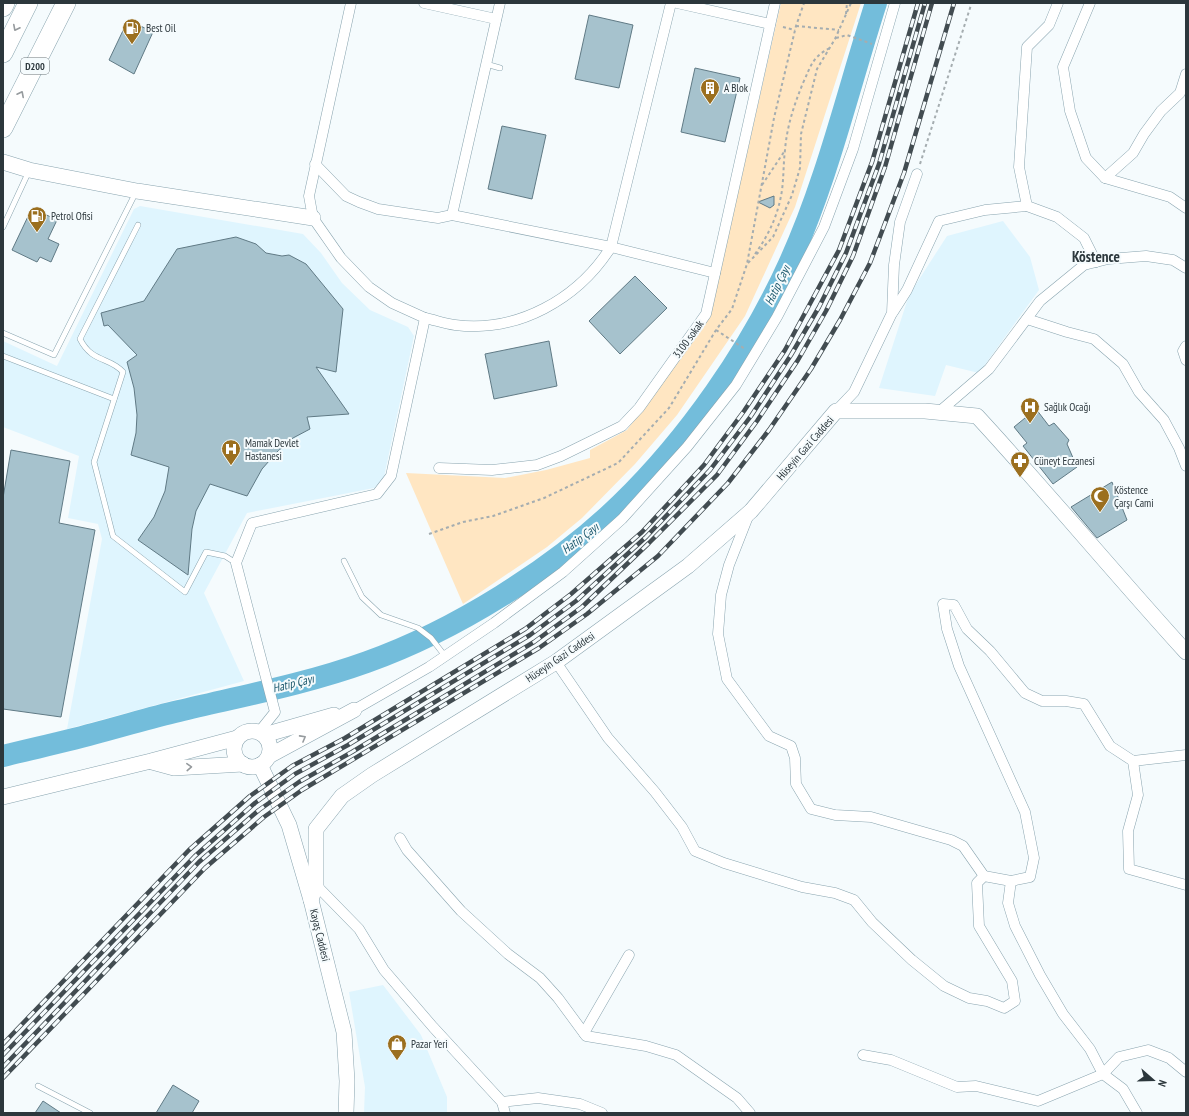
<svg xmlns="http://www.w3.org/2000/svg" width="1189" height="1116" viewBox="0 0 1189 1116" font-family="'PT Sans Narrow',sans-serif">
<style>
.built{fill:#dff5fe}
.green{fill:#ffe6c2}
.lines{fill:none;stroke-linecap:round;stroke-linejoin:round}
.river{stroke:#73bddb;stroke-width:22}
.building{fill:#a6c2cd;stroke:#607a85}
.lane-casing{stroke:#89a4af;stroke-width:6}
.street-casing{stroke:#89a4af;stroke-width:11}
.secondary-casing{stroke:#89a4af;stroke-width:16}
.highway-casing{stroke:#89a4af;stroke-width:20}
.path{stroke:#a5adb0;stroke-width:2;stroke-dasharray:3 3;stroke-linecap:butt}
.lane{stroke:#fff;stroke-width:5}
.street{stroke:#fff;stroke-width:10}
.secondary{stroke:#fff;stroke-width:15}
.highway{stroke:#fff;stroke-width:19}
.rail-casing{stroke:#424c51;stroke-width:4.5}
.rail{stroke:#f5fbfd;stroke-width:3;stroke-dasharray:9;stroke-linecap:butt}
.oneway{stroke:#969b9e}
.labels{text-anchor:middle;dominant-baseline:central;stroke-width:4;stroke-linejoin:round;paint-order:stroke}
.shield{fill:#f5fbfd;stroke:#687276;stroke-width:1}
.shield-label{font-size:10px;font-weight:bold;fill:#2c373c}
.poi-label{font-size:11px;fill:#2c373c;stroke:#f5fbfd;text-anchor:start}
.street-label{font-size:11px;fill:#2c373c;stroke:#f5fbfd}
.water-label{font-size:12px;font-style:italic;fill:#1b576c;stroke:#f5fbfd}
.district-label{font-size:15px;font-weight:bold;fill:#2c373c;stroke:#f5fbfd}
</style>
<rect width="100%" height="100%" fill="#f5fbfd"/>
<!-- built -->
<g class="built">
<polygon points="140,206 303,234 321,253 342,283 370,310 408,327 414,336 384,477 374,488 247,513 204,593 244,681 67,729 102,539 98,524 68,518 79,456 3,427 3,341 57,366 134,209"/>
<polygon points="1003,221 1030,257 1039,290 979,373 946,365 935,396 879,388 909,295 947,236"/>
<polygon points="383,985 421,1035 447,1097 447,1113 364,1113 365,1087 349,992"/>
</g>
<!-- green -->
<polygon class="green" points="781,3 861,3 795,207 745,316 677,415 635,464 582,518 547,547 463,604 406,473 505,478 546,470 590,458 590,450 627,430 698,335 710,315"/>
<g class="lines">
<!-- river -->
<path class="river" d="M3 756C35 748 68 741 100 732 127 725 152 717 179 711 242 696 306 684 367 662 454 631 554 569 621 504 688 439 750 350 789 264 827 181 848 90 876 3"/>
</g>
<!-- building -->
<g class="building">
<polygon points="589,15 633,25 619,88 575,79"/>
<polygon points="128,20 153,32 134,74 109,60"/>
<polygon points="695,68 740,78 725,142 681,132"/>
<polygon points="502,126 546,135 532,199 488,189"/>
<polygon points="774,196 774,205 770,208 758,202"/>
<polygon points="32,208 57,220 48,239 59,244 51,262 40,257 37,262 12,250"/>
<polygon points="236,237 256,244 266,253 282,256 289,255 306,264 343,309 336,372 316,367 349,414 307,417 310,429 293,438 277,452 262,469 247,496 210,484 196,511 192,529 188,575 138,540 154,517 165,491 169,467 131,455 136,433 137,415 134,388 127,362 137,355 108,325 104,326 101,313 144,301 177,249"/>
<polygon points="635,276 667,308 620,354 589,321"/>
<polygon points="549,341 557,386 494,399 485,354"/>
<polygon points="1036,409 1049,426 1054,423 1069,440 1067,444 1077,467 1053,484 1023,446 1027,443 1014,427"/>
<polygon points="11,450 70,461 59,523 95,530 61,717 3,709 3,498"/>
<polygon points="1112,482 1127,520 1097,538 1071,507"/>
<polygon points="173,1085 199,1101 192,1113 156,1113"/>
<polygon points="43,1101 61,1113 35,1113"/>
</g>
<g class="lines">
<defs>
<g id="lane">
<polyline points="486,64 500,68"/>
<path d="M138 225 80 339C92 363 110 357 123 372L94 462 113 536 185 592 206 552 225 556 236 563"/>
<polyline points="3,227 29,171"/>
<polyline points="3,333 54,355 136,192"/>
<polyline points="3,356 114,399"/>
<polyline points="344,561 362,597 381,615 418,628 431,638 445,656"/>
<polyline points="38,1086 90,1113"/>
</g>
<g id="street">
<polyline points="424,3 496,19"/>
<polyline points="677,3 770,24"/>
<polyline points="1058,3 1049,25 1027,47 1019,167 1027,206 1057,217 1084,238 1096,262"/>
<polyline points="1090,3 1063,67 1070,111 1086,158 1105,178 1170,197 1186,208"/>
<polyline points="315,164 346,196 359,202 378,209 438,218 452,215 611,247 715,273"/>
<polyline points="1105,178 1133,153 1144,134 1161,111 1180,93 1186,74"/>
<polyline points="452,215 500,3"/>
<polyline points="893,312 907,290 939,221 985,210 1027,206"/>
<path d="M425 318C435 320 445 324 455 325 518 333 578 299 611 247L671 3"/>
<polyline points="1027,319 1067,332 1094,339 1123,364 1139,392 1164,420 1179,448 1186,466"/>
<polyline points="1186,346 1183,351 1186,360"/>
<polyline points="836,411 854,392 892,313 894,265 900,222 917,174"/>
<polyline points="939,412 989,369 1040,301 1084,265 1108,259 1146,256 1173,260 1186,268"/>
<polyline points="439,468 492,470 537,465 561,456 622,426 639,408 706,314 775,3"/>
<polyline points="749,514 729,565 721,595 718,634 727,679 769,736 791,746 795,758 796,784 811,809 835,815 871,817 951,840 963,846 984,876"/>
<polyline points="556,662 608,738 655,792 682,827 695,851 724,863 802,887 835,893 854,900 872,922 912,960 944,986 969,998 987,1001 1004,1008 1015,1001 1012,981 979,926 977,883 984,876 1011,881 1030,877 1034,858 1025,812 959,666 947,629 943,604 954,605 967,629 990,651 1025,693 1042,701 1066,701 1084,704 1110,746 1133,761 1186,755"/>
<polyline points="354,710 429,667 494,623 563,572 622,519 687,447 736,385 777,317 824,227 853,149 895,3"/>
<polyline points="259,732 275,712 236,563 252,523 377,494 391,476 425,318 392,303 369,287 341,258 313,218 309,196 351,3"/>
<polyline points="1133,761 1138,795 1128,831 1129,869 1186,885"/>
<polyline points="400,838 407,850 461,911 508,954 540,978 558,998 586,1036 646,1046 676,1055 737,1098 750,1113"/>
<polyline points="1011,881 1008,903 1015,926 1040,975 1063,1014 1090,1049 1103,1074 1123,1089 1137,1113"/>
<polyline points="316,885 359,929 384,970 433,1027 502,1102 505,1113"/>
<polyline points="584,1033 629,955"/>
<polyline points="863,1055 891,1060 957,1087 976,1086 1038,1101 1103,1074 1119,1057 1148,1050 1169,1058 1186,1072"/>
<polyline points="502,1102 538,1098 580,1104 602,1113"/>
</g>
<g id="secondary">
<polyline points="3,162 29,170 137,191 313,218"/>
<circle cx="252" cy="749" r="18"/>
<polyline points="264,735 334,715"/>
<polyline points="269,756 354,710"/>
<polyline points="152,762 174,768 243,764"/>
<polyline points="260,765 289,825 311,900 344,1032 347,1081 346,1113"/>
<polyline points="3,797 151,761 237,738"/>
<path d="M311 900 316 885V829L342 796 372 775 556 662 688 566 751 511 836 411H925L977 416C1048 493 1115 574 1186 652"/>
</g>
<g id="highway">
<polyline points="3,7 5,3"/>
<polyline points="3,53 28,3"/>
<polyline points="3,128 66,3"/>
</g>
</defs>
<!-- lane casing -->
<use href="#lane" class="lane-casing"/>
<!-- street casing -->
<use href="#street" class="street-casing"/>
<!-- secondary casing -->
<use href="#secondary" class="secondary-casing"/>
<!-- highway casing -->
<use href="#highway" class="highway-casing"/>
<!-- path -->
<g class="path">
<polyline points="846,14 847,3"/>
<polyline points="796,26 839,30"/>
<polyline points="783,27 795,30"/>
<polyline points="836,38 847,35 872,44"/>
<polyline points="920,164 971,5"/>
<polyline points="762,185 784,152"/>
<path d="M755 254C768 236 777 217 781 196 784 181 783 166 785 150 787 126 794 105 803 83 811 66 812 57 830 48"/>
<polyline points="748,263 773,237 792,195 800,168 801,134 817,69 835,39 851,3"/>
<polyline points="716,330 745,349"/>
<polyline points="429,534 463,522 493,516 544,498 618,463 669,408 716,330 732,309 747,264 774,118 796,26 804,3"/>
</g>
<!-- lane -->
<use href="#lane" class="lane"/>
<!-- street -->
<use href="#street" class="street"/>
<!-- secondary -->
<use href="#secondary" class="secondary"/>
<!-- highway -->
<use href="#highway" class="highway"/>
<defs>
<g id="rail">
<polyline points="3,1044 189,850 250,796 292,766 345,738 525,629 571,594 642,532 704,465 744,411 785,350 839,250 872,162 918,3"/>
<polyline points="3,1055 195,856 255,803 295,774 348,745 530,635 576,601 646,537 710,470 751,416 791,355 819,307 846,253 879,164 925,3"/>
<polyline points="3,1067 199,862 259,810 299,782 352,752 534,642 582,607 649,543 717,475 757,421 798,360 826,311 853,256 885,167 932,3"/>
<polyline points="3,1078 205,868 264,817 302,790 539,648 587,614 658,556 728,483 769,430 811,369 840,320 870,263 904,173 954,3"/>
</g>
</defs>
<!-- rail casing -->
<use href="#rail" class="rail-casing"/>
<!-- rail -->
<use href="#rail" class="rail"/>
</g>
<!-- one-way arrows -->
<defs><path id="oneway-chevron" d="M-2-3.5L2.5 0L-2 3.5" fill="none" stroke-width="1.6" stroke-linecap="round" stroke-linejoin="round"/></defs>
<g class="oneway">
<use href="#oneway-chevron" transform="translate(16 28) rotate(117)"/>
<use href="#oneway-chevron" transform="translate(21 94) rotate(-63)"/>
<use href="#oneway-chevron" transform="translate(303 738) rotate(-29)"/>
<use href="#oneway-chevron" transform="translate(189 767) rotate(-3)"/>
</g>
<!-- icons -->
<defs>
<symbol id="fuel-pin" viewBox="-11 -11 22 30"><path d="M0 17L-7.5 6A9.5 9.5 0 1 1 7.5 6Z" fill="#9b6f1f" stroke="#f5fbfd"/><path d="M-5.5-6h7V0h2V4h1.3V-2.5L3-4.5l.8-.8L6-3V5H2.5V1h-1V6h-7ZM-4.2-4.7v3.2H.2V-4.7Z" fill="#fff"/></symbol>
<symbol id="building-pin" viewBox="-11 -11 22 30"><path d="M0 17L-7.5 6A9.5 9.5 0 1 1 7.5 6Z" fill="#9b6f1f" stroke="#f5fbfd"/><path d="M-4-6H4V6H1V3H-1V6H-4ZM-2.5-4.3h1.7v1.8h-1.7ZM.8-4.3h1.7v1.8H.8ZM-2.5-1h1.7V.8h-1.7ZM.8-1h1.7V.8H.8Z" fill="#fff"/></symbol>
<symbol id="hospital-pin" viewBox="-11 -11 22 30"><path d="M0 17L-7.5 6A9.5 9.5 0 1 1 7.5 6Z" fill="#9b6f1f" stroke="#f5fbfd"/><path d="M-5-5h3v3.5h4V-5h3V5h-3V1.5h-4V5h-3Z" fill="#fff"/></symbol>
<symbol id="pharmacy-pin" viewBox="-11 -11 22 30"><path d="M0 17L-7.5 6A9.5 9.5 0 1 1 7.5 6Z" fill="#9b6f1f" stroke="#f5fbfd"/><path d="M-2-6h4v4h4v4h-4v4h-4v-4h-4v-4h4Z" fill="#fff"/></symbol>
<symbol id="mosque-pin" viewBox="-11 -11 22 30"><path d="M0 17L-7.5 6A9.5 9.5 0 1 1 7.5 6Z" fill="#9b6f1f" stroke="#f5fbfd"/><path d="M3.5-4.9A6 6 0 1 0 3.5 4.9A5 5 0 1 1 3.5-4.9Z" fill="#fff"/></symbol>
<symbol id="shop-pin" viewBox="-11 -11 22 30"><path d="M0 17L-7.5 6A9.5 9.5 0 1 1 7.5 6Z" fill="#9b6f1f" stroke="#f5fbfd"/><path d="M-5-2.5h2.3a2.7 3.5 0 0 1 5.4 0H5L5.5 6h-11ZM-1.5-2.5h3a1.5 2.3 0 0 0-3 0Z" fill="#fff"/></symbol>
</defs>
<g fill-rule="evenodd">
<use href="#fuel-pin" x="121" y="17" width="22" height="30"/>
<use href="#building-pin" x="699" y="77" width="22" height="30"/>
<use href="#fuel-pin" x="26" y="205" width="22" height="30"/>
<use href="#hospital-pin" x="1019" y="396" width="22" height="30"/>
<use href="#hospital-pin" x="220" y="438" width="22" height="30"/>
<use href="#pharmacy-pin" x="1009" y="450" width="22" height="30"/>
<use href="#mosque-pin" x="1089" y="485" width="22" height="30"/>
<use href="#shop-pin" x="386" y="1033" width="22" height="30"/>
</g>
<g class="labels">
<!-- shield labels -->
<rect class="shield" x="21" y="58" width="28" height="16" rx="3"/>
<g class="shield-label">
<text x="35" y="66">D200</text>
</g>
<!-- poi labels -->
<g class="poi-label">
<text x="146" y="28">Best Oil</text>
<text x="724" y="88">A Blok</text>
<text x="51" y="216">Petrol Ofisi</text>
<text x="1044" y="407">Sağlık Ocağı</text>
<text x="245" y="443">Mamak Devlet<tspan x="245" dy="13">Hastanesi</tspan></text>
<text x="1034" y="461">Cüneyt Eczanesi</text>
<text x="1114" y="490">Köstence<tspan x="1114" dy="13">Çarşı Cami</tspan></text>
<text x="411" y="1044">Pazar Yeri</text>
</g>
<!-- street labels -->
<g class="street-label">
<text transform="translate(688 339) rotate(-54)">3100 sokak</text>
<text transform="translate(805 448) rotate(-49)">Hüseyin Gazi Caddesi</text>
<text transform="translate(560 657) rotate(-34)">Hüseyin Gazi Caddesi</text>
<text transform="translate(320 935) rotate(76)">Kayaş Caddesi</text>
</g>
<!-- water labels -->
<g class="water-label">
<text transform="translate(777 285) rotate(-64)">Hatip Çayı</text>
<text transform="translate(580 538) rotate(-37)">Hatip Çayı</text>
<text transform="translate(293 683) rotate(-14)">Hatip Çayı</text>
</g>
<!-- district labels -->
<g class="district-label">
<text x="1096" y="256">Köstence</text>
</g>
</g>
<!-- border -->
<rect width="1189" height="1116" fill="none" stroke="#2c373c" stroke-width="8"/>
<!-- north arrow -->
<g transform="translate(1153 1080) rotate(110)" stroke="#f5fbfd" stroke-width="3" paint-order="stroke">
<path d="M0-3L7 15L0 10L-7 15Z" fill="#2c373c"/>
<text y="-6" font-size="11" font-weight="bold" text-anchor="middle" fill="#2c373c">N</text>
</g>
</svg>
